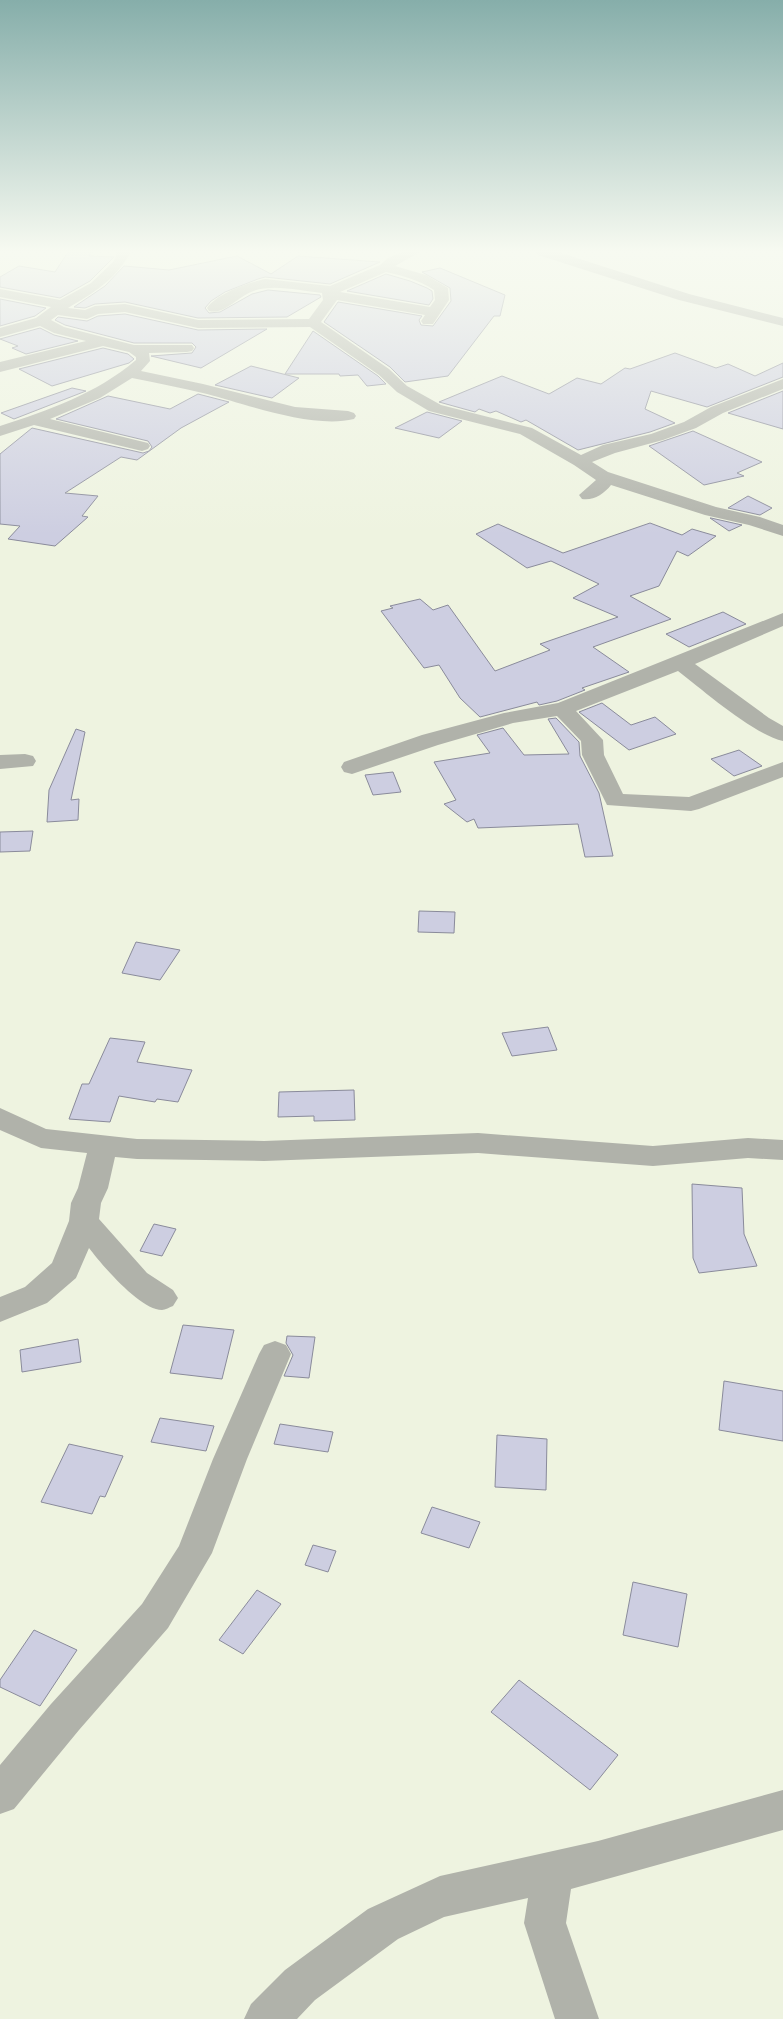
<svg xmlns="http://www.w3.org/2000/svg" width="783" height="2019" viewBox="0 0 783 2019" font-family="'DM Sans',sans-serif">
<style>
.building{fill:#cdcee1;stroke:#8a8b9b}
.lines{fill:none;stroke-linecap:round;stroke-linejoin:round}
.minor{fill:#b0b2aa;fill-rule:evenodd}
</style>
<rect width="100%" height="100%" fill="#eef3e0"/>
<!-- building -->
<g class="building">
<polygon points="68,252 91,252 89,256 114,257 90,281 60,298 0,287 0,277 19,266 55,272"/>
<polygon points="237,256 271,274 298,256 380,262 330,284 265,277 258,279 225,292 211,301 205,308 209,313 220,312 252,294 268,290 320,295 321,297 287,317 198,318 125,302 95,304 85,308 74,307 105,286 124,266 169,270"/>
<polygon points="440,268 505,295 500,316 494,316 448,376 405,382 390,367 324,322 338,302 422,316 419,320 421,325 433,326 451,301 450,288 422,272"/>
<polygon points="386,274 410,281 427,288 432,291 433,299 429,305 347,291"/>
<polygon points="0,299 46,308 35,316 0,326"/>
<polygon points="125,314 198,330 267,329 201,368 151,356 192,353 196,347 192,343 134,343 65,325 55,320 58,317 87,321 98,316"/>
<polygon points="40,328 54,335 78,341 26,354 12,348 18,346 0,339"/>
<polygon points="313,331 378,376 386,384 367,386 358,375 340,376 339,374 285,374"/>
<polygon points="103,348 128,354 134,359 129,363 52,386 19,369"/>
<polygon points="675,353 716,368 728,364 755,376 783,363 783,377 707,407 651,391 645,409 675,423 650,432 578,450 526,420 521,422 496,411 490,413 479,409 475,412 439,402 502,376 549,394 577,378 601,384 625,368 630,369"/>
<polygon points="251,366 299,378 272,398 215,385"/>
<polygon points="72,388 86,391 14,419 1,413"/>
<polygon points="783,391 783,429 728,413"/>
<polygon points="198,394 229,402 181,428 137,460 121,457 65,493 98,496 82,516 88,517 55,546 8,539 20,526 0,524 0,454 32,428 143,453 149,451 152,447 148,441 56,419 108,396 170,409"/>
<polygon points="427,412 462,421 439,438 395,428"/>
<polygon points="693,431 762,462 737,473 744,476 704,485 649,446"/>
<polygon points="748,496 772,508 760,515 728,508"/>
<polygon points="710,518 711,518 742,525 729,531"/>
<polygon points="650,523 682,535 692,529 716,536 688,556 677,551 659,586 630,596 671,619 593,647 629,672 582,688 585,690 557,701 539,705 537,702 480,717 460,698 439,665 424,668 381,611 393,608 390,606 420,599 433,610 448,605 495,671 550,650 540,644 618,617 573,598 599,584 551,561 527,568 476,534 498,524 563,553"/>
<polygon points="723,612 746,624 689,647 666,634"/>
<polygon points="602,703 631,725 655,717 676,734 629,750 579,712"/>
<polygon points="556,718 579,742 580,756 599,793 613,856 585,857 578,824 478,828 474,819 467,822 444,804 456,800 434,762 490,753 477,735 503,728 524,755 569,754 548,719"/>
<polygon points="76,729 85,732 71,800 79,799 78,820 47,822 49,790"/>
<polygon points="739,750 762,766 734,776 711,759"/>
<polygon points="393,772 401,792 373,795 365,775"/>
<polygon points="33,831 30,851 0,852 0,832"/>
<polygon points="419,911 455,912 454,933 418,932"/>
<polygon points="136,942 180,950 160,980 122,973"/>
<polygon points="548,1027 557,1050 512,1056 502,1033"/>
<polygon points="110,1038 145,1042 137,1062 192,1070 178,1102 157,1099 155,1102 119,1096 110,1122 69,1119 82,1084 89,1084"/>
<polygon points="354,1090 355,1120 314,1121 314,1116 278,1117 279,1092"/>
<polygon points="692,1184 742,1188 744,1234 757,1266 699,1273 693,1258"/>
<polygon points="154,1224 176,1229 162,1256 140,1251"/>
<polygon points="183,1325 234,1330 222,1379 170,1373"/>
<polygon points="287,1336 315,1337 309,1378 284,1376 293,1355 286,1343"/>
<polygon points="78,1339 81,1362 22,1372 20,1350"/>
<polygon points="724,1381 783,1391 783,1441 719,1430"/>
<polygon points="160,1418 214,1426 206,1451 151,1442"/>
<polygon points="280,1424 333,1432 328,1452 274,1444"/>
<polygon points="497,1435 547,1439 546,1490 495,1487"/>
<polygon points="69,1444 123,1456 105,1497 100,1496 92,1514 41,1502"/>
<polygon points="432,1507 480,1522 469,1548 421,1533"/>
<polygon points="313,1545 336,1551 328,1572 305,1565"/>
<polygon points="633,1582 687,1594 678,1647 623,1635"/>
<polygon points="257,1590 281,1604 243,1654 219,1640"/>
<polygon points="34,1630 77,1650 40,1706 0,1687 0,1680"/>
<polygon points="519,1680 618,1755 590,1790 491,1712"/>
</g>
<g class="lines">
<!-- minor -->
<g class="minor">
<path d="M118 252H131C115 280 95 292 68 308L85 310 95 306 125 304 198 320 309 319 323 300 322 293C299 291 272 283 251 292 238 297 224 315 209 311L207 308C218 293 248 283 265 279L330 286 380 265 388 258 402 252H420L395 266 426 275 448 288 449 300 433 324H423L421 321 425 315 337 300 321 322 389 369 407 386 441 405 532 428 581 455 603 445 651 434 684 422 711 407 783 379V389L723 413 696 428 663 440 615 453 592 462 608 472 716 507 760 517 783 525V536L749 525 705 515 611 485C604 494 593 501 582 499L579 495 596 480 574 465 520 434 429 411 397 392 379 375 310 327 198 328 125 312 98 314 87 319 58 315 51 320 64 327 134 345H192L194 348 192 351 187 352 149 353 150 361 141 371 203 384 295 407 348 411 354 413 356 416 354 419C313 429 248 405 207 394 183 388 157 383 132 378L100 398 50 419 148 443 150 446 148 449 142 451 34 425 0 436V426C49 410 96 394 136 360V357L129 352 103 346 0 372V362L86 341 54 333 40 326 0 337V328L36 318 51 307 0 297V289L60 300 91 283 113 262ZM386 272C403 276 419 280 434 290L435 300 430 307 340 292Z"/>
<polygon points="537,252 558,252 689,294 783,318 783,326 679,300 538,255"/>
<path d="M783 613V626L695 664 769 718 783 726V741C753 734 704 691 678 671L576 711 603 740 604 755 623 794 689 797 783 762V777L699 809 691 811 607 805 582 755 581 741 557 716 513 723 438 745 352 774 344 772 341 767 344 762 422 735 504 713 558 703Z"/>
<polygon points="25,754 33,756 36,761 33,766 0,769 0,755"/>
<path d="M0 1108 46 1129 137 1139 264 1141 478 1133 653 1146 748 1138 783 1140V1160L748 1158 653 1166 478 1153 264 1161 137 1159 115 1157 108 1188 101 1203 99 1219 147 1273 173 1290 178 1298 173 1306C170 1307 165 1310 162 1310 140 1310 102 1265 89 1248L76 1278 47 1303 0 1322V1297L25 1287 52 1263 69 1221 71 1203 78 1188 87 1153 41 1148 0 1130Z"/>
<polygon points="275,1341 286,1345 291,1354 247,1459 212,1553 168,1628 79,1730 14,1809 0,1814 0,1765 51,1704 142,1604 179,1546 213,1459 259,1354 264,1345"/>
<polygon points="783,1790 783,1830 571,1889 566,1923 599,2019 555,2019 524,1923 528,1898 444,1917 398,1939 315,2000 297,2019 244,2019 251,2004 285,1970 368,1909 440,1876 598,1841"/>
</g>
</g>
<!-- sky -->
<linearGradient id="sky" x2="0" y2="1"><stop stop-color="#86aeaa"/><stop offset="0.47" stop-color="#f7faf1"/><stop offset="1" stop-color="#f7faf1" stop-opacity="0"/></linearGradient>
<rect width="783" height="535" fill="url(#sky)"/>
</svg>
